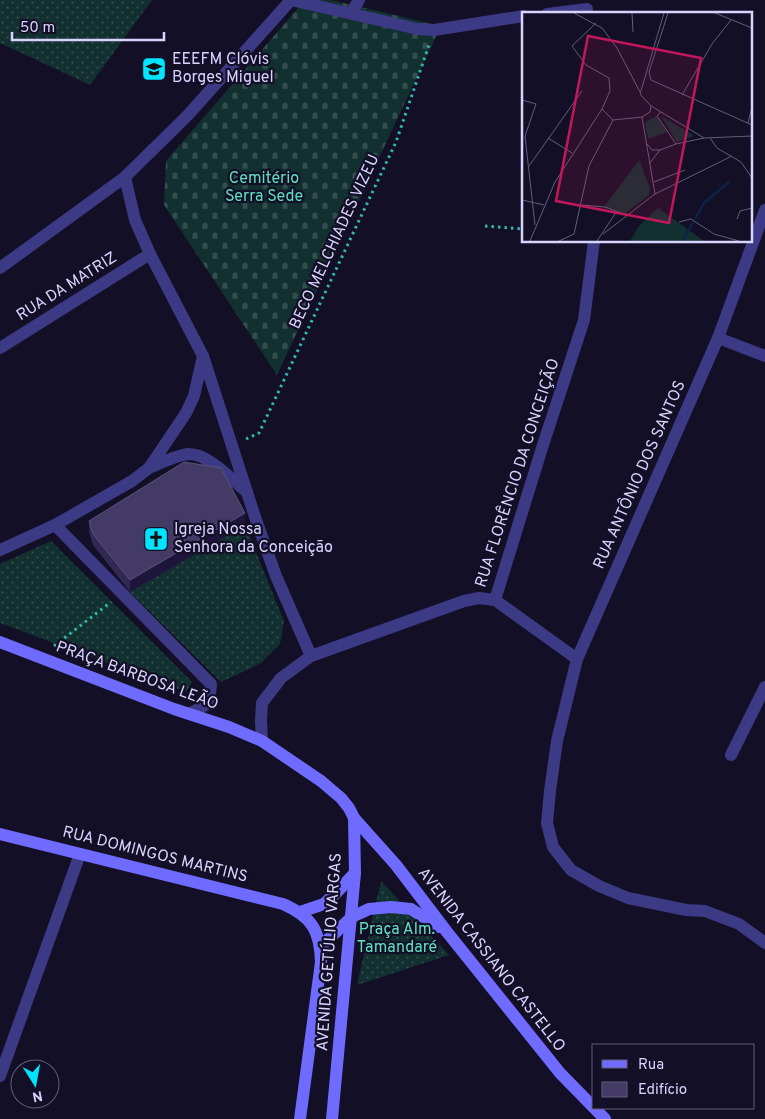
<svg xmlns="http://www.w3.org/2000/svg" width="765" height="1119" viewBox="0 0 765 1119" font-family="Overpass,sans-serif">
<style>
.grass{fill:url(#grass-dots)}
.cemetery{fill:url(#cemetery-stones)}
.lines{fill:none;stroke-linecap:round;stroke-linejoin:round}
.path{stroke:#2fb8b0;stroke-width:3;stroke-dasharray:2.5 4;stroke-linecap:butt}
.street{stroke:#3d3a85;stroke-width:12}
.secondary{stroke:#6f6bff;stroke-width:12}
.wall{fill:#312854}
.shaded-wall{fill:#1d163a}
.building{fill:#433a66;stroke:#5a527e}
.labels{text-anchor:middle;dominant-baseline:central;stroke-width:4.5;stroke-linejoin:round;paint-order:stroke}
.poi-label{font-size:16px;fill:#d9d4ff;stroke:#130f26;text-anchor:start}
.park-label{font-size:16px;fill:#5fe0c0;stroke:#130f26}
.street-label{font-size:16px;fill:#d9d4ff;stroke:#130f26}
.inset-river{fill:none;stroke:#0c2248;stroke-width:2.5}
.inset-road{fill:none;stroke:#625e7d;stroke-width:1}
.view{fill:#c2185b;fill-opacity:0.15;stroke:#c2185b;stroke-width:2.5}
.inset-edge{fill:none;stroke:#d9d4ff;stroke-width:2.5}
</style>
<defs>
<pattern id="grass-dots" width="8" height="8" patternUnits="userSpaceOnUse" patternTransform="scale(1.25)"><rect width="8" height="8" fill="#12302f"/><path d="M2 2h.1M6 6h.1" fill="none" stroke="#344d4e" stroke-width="1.8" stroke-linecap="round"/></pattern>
<pattern id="cemetery-stones" width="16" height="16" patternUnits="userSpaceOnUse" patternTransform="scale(1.25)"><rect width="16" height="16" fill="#12302f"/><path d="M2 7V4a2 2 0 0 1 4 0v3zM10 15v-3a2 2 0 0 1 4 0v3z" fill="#344d4e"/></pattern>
</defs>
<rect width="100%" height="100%" fill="#130f26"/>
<!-- grass -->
<g class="grass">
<polygon points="0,0 152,0 90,85 0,43"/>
<polygon points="245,525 284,621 280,644 261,663 221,682 130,592"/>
<polygon points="51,541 192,682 186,692 0,623 0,564"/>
<polygon points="381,881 449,955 357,985"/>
</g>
<!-- cemetery -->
<polygon class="cemetery" points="305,0 331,0 441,26 277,375 164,205 166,161"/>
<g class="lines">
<!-- path -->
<g class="path">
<polyline points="485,226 524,229"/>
<polyline points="246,439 259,433 396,142 429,45"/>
<polyline points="54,646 111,602"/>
</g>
<!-- street -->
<g class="street">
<polyline points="291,0 188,115 125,177 135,220 150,254 203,356 255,517 276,576 311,656"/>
<polyline points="291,0 418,29 434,30 524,16"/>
<polyline points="351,13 359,0"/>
<polyline points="547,14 587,9"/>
<polyline points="765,210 718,338 577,659 557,741 550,791 547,823 553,847 571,870 599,886 628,898 686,910 705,911 739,924 765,943"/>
<polyline points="0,268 125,177"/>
<polyline points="718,338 765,356"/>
<polyline points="0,348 150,254"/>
<path d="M149 468C161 463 176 455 189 454 209 454 232 480 247 492"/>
<polyline points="55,525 211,684 209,703 189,714"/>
<polyline points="0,550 55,525 132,481 149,468 186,413 194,396 203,356"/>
<polyline points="495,600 577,659"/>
<polyline points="262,741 261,721 262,703 281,678 311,656 464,601 479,598 495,600 542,448 584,320 594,241"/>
<polyline points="731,755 765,687"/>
<polyline points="0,1076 80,854"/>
</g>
<!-- secondary -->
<g class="secondary">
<polyline points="0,642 174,709 229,727 262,741 321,781 341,798 349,808 354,818 355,873 332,1119"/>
<polyline points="354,818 396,865 447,932 560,1073 605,1119"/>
<path d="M0 834 283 904C312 917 320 930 321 962L300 1119"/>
<polyline points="300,912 324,904 336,893 355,873"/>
<polyline points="320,947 352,917 369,909 391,907 411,909 439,927"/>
</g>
</g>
<!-- wall -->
<polygon class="wall" points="89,521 245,525 130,592 93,545 89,532"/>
<!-- shaded-wall -->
<polygon class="shaded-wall" points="245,513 245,525 130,592 130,580"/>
<!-- building -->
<polygon class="building" points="184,462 221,468 245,513 130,580 93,534 89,521"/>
<!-- icons -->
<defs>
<symbol id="school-square" viewBox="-11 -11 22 22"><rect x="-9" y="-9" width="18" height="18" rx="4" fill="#00e5ff" stroke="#130f26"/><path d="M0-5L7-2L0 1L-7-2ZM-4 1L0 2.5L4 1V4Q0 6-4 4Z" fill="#111"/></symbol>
<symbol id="church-square" viewBox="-11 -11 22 22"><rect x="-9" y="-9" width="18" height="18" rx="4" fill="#00e5ff" stroke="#130f26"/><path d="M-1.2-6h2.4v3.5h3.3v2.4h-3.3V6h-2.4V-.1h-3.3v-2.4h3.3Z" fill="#111"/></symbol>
</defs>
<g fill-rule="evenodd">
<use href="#school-square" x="140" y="55" width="28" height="28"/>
<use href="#church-square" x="142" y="525" width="28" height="28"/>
</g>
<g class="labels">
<!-- poi labels -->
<g class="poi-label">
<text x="172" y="60">EEEFM Clóvis<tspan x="172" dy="18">Borges Miguel</tspan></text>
<text x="174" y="530">Igreja Nossa<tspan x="174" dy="18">Senhora da Conceição</tspan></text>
</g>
<!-- park labels -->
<g class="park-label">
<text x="264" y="179">Cemitério<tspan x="264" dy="18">Serra Sede</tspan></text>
<text x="397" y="930">Praça Alm.<tspan x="397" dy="18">Tamandaré</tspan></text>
</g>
<!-- street labels -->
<g class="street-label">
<text transform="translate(335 242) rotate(-65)">BECO MELCHIADES VIZEU</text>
<text transform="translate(67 287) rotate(-32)">RUA DA MATRIZ</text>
<text transform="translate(518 473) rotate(-72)">RUA FLORÊNCIO DA CONCEIÇÃO</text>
<text transform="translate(640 475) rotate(-66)">RUA ANTÔNIO DOS SANTOS</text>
<text transform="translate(137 676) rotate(20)">PRAÇA BARBOSA LEÃO</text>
<text transform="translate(155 855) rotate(14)">RUA DOMINGOS MARTINS</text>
<text transform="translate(330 952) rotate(-86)">AVENIDA GETÚLIO VARGAS</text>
<text transform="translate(491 960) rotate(52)">AVENIDA CASSIANO CASTELLO</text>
</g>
</g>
<!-- overview -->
<g transform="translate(522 12)">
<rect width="230" height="230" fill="#130f26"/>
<path d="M134 104 145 120 126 127 123 111ZM139 104 171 123 170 125 155 130ZM136 196 182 229H108L117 214Z" fill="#12302f"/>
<path d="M117 148 128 176 127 183 101 203 82 195Z" fill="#12302f"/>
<path class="inset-river" d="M173 207 182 191 207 170M161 229 171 210"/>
<path class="inset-road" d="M52 1 80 16 95 36 118 80M110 1 111 20M142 1 118 82 129 94 182 126M193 1 230 16M129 68 230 113M129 68 127 60 146 1M160 83 190 32 209 8M0 88 14 92 3 124 13 213M80 97 91 108M139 100 135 104 154 132M226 111 230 95M26 126 50 141M188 126 195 136 219 150 230 166M125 132 130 138H138M127 152 138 138 154 132 182 126 230 124M7 154 60 79M132 170 163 158M133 182 210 144M0 188 22 193M60 193 83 195 104 203M215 207 218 199 230 196M157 210 169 207 192 222 217 229M81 222 133 182 120 105M8 229 33 170 80 97 88 79 87 66 64 53 50 34 74 11M37 229 52 222 67 154 91 108 120 105 128 100 129 94M75 229 95 199"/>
<path class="view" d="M66 24 179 46 147 211 34 189Z"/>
<rect width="230" height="230" class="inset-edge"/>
</g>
<!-- legend -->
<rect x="592" y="1044" width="162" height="65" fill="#130f26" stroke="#625e7d"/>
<rect x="602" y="1060" width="25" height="8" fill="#6f6bff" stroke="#625e7d"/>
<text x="638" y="1069" font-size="15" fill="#d9d4ff">Rua</text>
<rect x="602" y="1082" width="25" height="15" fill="#433a66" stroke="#625e7d"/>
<text x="638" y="1094" font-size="15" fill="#d9d4ff">Edifício</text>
<!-- north arrow -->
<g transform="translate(35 1084) rotate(169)"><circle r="24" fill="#130f26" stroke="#625e7d"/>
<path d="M0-4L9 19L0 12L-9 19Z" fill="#00e5ff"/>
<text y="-8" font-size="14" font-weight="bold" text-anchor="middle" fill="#d9d4ff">N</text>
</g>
<!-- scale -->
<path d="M12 32v8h152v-8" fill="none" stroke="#d9d4ff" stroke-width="2.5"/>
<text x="20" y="32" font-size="15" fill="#d9d4ff" stroke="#130f26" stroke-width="4" paint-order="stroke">50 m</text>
</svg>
